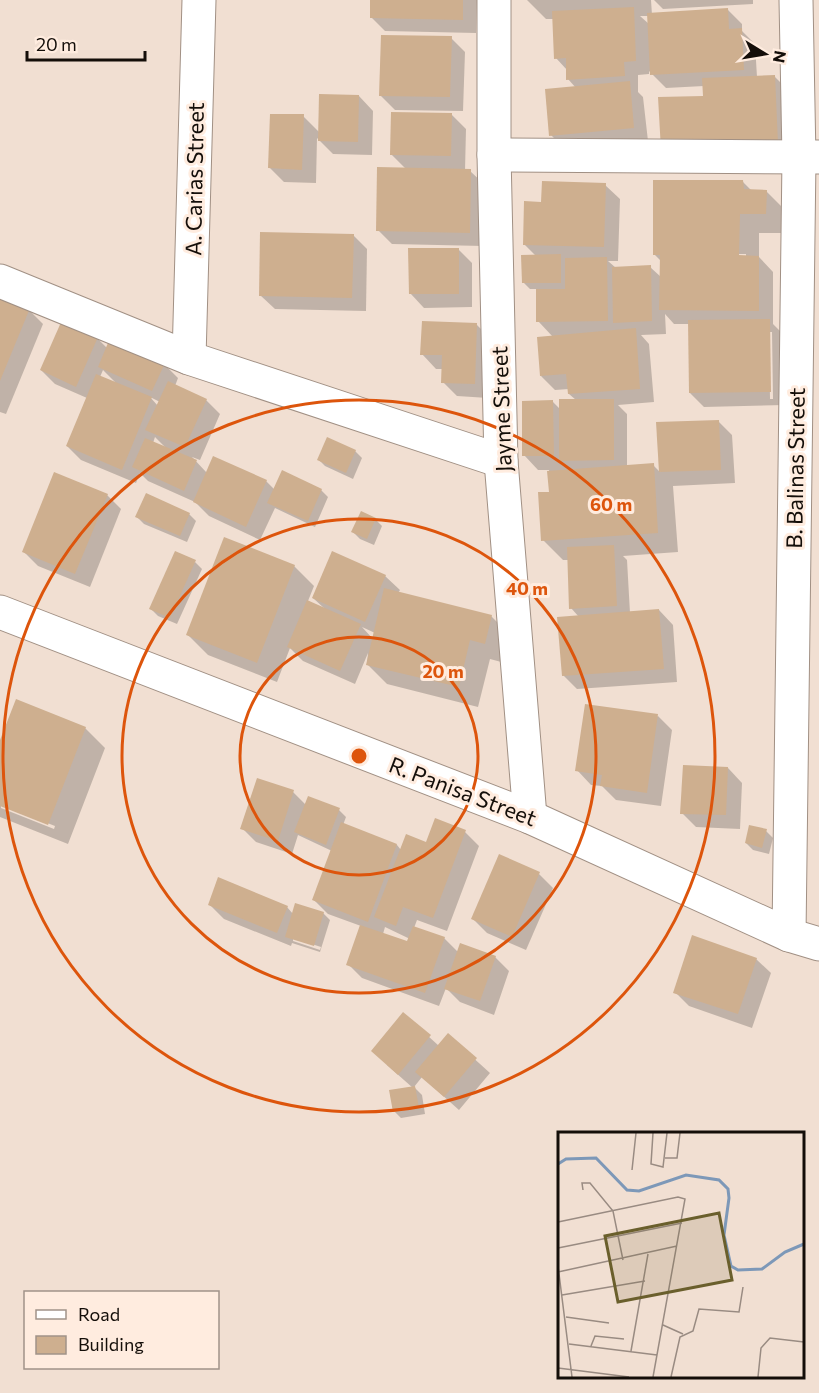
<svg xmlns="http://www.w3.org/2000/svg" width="819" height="1393" viewBox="0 0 819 1393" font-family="Commissioner,sans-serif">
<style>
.shadow{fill:#0003;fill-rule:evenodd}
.building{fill:#ceaf8f}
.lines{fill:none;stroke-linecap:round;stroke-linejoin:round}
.minor-casing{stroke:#a19084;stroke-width:35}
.minor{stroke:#fff;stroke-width:33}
.ring{fill:none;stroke:#dd550c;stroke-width:3}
.labels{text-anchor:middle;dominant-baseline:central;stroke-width:6;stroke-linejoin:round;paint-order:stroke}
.street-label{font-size:22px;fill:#140e09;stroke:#ffecdf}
.inset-river{fill:none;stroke:#7d98b8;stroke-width:3}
.inset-road{fill:none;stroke:#998b82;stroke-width:1.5}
.view{fill:#6a5f2c;fill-opacity:0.15;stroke:#6a5f2c;stroke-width:3}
.inset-edge{fill:none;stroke:#140e09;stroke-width:3}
.centre{fill:#dd550c;stroke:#ffecdf;stroke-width:3}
.ring-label{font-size:18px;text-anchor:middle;font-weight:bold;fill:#dd550c;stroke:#ffecdf;stroke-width:6;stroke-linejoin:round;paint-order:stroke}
</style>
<rect width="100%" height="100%" fill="#f1dfd2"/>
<!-- shadow -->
<g class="shadow">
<polygon points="372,0 477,0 476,33 385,31 371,17"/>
<path d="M527 0H651L652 15 728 10 742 24V31L755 44 757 77 774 76 794 96 797 163 704 97V86L666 88 649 71V74L638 75V92L643 97 648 141 565 149 551 135 576 88 568 79 567 70 556 58 554 19H546ZM640 16H649V24Z"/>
<polygon points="654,0 753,0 753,4 663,9"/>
<polygon points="451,38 465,52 463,111 395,110 381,96"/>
<polygon points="359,96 373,111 372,155 333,154 317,138 316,183 284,182 270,168 303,116 319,132"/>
<polygon points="451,114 466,129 465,171 470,171 485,185 483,246 392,244 378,230 406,169 391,154"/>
<path d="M743 182 752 191H766L786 211V233H759V257L773 272V324L783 334 785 405 704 407 690 393 689 324H674L665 314 666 334 641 335 649 344 654 402 618 405 627 414V467L653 465 660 472 718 421 732 435 735 483 673 486 678 552 623 556 627 560 630 613 659 610 673 625 677 682 577 689 563 675 579 617 571 608 569 560H563L543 540 551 493 549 470H538L524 455 553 402 560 409 576 400 569 394V389L555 390 541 376 553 337 538 321V289H530L523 282 536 256 524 244 542 204 605 185 620 199 618 261H608L616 268 650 267 661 277V261L654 254ZM672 254H746V257ZM769 332H772L773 399H770Z"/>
<polygon points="353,235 367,249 366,311 275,309 260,295"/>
<polygon points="458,249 472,263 472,307 424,308 410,293"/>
<polygon points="0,297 29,310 43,324 6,414 0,412"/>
<polygon points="477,325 491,339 488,398 457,396 443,382 443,369 436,369 422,354"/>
<path d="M97 338 108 349 164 364 178 378 175 386 206 400 220 414 200 460 192 457 207 473 266 481 275 490H321L328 497 315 527 275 508 260 540 209 516 195 502 148 481 140 473 136 483 81 460 67 446 87 398 55 384 41 370ZM103 370 118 385 100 377ZM150 397 160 402 158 406ZM155 437 166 448 153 443Z"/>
<polygon points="355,451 362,458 353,479 325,466 318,459"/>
<polygon points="107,495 121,509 90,587 38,566 24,552"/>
<polygon points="189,514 196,521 187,542 144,524 137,517"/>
<polygon points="375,519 382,526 374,545 360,539 353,532"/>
<path d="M333 553 385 576 400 590 398 593 491 616 511 636 505 663 490 659 478 707 387 684 367 664 368 653 355 684 303 661 290 648 277 682 208 655 188 635 294 566 314 586 308 601 325 609 313 598ZM362 627 375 633 373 639Z"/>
<polygon points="195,562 202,569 177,624 158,616 151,609"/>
<polygon points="658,716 672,730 661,806 616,800 602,786 591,785 577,770"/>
<path d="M85 728 105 748 68 844 0 817V744ZM1 805 55 826 54 829 1 808Z"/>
<polygon points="728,768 742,783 740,829 696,827 682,813"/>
<path d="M293 792 306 805 309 798 339 810 346 817 343 825 397 845 401 850 465 832 479 846 447 931 417 920 414 928 444 938 458 952 495 957 509 971 494 1015 460 1002 446 988 439 1006 362 978 348 964 361 926 328 914 314 900 332 851 298 835 292 854 256 842 242 828ZM385 927 410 939 408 943 383 934Z"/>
<polygon points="766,831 773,838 769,854 753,850 746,843"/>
<polygon points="539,874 553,888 526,950 487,933 473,919"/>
<path d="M210 905 287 907 293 914 323 913 330 920 320 952 292 943 291 946 224 919ZM293 938 321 947 320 950 293 941Z"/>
<polygon points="756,959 771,973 752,1028 689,1006 675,992"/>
<polygon points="404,1014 439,1046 448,1035 490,1073 459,1110 422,1077 414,1087 422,1095 425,1114 401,1118 394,1111 413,1088 387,1065"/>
</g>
<!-- building -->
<g class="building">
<polygon points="370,0 463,0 463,20 370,18"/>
<polygon points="634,7 636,61 624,62 625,76 566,80 566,58 554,59 552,11"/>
<polygon points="728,8 729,29 742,28 744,70 650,75 647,13"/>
<polygon points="381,35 452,36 450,97 379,96"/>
<polygon points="775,75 778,144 661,150 658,97 703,96 702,78"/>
<polygon points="630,81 634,128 549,136 545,89"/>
<polygon points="319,94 359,95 358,142 318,141"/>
<polygon points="391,112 452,113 451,156 390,155"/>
<polygon points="270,114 304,114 302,170 268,168"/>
<polygon points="377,167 471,169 470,233 376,231"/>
<polygon points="653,180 743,180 744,189 767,190 766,214 740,214 739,255 759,256 759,311 659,310 660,255 653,255"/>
<polygon points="542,181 606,183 604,247 523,245 524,201 541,202"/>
<polygon points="260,232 354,234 352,298 259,296"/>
<polygon points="408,248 459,248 459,294 409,294"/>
<polygon points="561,254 561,283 522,283 521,255"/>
<polygon points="607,257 608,321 536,322 536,289 565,289 565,258"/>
<polygon points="651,265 652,321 613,323 612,267"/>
<polygon points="0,295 30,308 0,381"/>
<polygon points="770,319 771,392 689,393 688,320"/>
<polygon points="62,320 98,337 76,387 40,370"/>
<polygon points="422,321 477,323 475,384 441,383 442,355 420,355"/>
<polygon points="636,328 640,389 568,394 566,374 540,376 537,337"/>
<polygon points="110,338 165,363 152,391 98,367"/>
<polygon points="96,374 152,397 122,470 66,446"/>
<polygon points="168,381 207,399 185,447 145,430"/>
<polygon points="559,399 614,399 614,460 559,461"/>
<polygon points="553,400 554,456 522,456 522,401"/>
<polygon points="719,420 721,470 659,472 656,422"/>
<polygon points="327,437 356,450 346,473 317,460"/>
<polygon points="145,438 197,460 184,491 132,467"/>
<polygon points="213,456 267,480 246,527 193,502"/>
<polygon points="654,463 658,533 541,541 538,492 549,492 547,471"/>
<polygon points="282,470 322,489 308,521 267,503"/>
<polygon points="54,472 108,494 75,574 22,552"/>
<polygon points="146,493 190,513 180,536 135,517"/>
<polygon points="361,511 376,518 367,539 351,532"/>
<polygon points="224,537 295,565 257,663 186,635"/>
<polygon points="614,545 617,606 569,609 567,547"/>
<polygon points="175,551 196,560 170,618 149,609"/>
<polygon points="332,551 386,575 365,622 312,598"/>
<polygon points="384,588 492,615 485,644 470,640 459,687 366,665"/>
<polygon points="307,600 361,624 340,671 287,647"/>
<polygon points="659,609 664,669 562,676 557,617"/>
<polygon points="16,699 86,727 48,825 0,806 0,740"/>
<polygon points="585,704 658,714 647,793 600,786 602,775 575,771"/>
<polygon points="683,765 728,767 726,815 680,814"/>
<polygon points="257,778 294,790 278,841 240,829"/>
<polygon points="308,796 340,808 326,845 294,832"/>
<polygon points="435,818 466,830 433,918 403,907 396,926 374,917 406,834 426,842"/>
<polygon points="341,822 397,844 368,922 312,900"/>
<polygon points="749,825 767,829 762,848 745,843"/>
<polygon points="499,854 540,872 512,937 471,919"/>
<polygon points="218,877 288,906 277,933 208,905"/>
<polygon points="295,903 324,912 314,946 285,937"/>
<polygon points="360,925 407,941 413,926 445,937 425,993 346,965"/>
<polygon points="692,935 757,958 738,1014 673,993"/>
<polygon points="460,943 496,956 480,1001 444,989"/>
<polygon points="403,1012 431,1035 398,1075 371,1051"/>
<polygon points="448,1033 477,1058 444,1097 415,1072"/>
<polygon points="415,1086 419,1108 393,1112 389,1090"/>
</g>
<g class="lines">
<defs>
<g id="minor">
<polyline points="494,0 494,155 501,461 530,817"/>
<polyline points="494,155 819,157"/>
<polyline points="0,281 189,358 501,461"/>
<polyline points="189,358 199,0"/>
<polyline points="0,612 530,817 789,935 819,944"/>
<polyline points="789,935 799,158 796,0"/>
</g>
</defs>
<!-- minor casing -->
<use href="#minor" class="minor-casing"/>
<!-- minor -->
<use href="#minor" class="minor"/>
</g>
<!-- distance rings -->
<g class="ring">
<circle cx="359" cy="756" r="119"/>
<circle cx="359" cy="756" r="237"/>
<circle cx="359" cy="756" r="356"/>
</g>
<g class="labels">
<!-- street labels -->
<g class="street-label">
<text transform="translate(194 179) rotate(-89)">A. Carias Street</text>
<text transform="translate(501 409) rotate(-92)">Jayme Street</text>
<text transform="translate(795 468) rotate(-89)">B. Balinas Street</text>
<text transform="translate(463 791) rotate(21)">R. Panisa Street</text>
</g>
</g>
<!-- overview -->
<g transform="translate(558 1132)">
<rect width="246" height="246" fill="#f1dfd2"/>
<path class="inset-river" d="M0 32 8 27 38 26 69 58 81 59 128 43 161 48 170 57 171 66 166 103 173 134 180 138 204 137 227 120 246 112"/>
<path class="inset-road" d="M95 1 93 32 105 35 109 1M107 26H119L122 1M74 38 78 1M25 58 24 51H32L55 79 65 128M0 90 120 65 127 67 95 245M0 116 124 91M0 134 14 245M0 140 119 114M4 163 87 149M8 185 51 191M105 193 125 202M11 212 99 223M33 214 37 204 66 207M73 219 90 122M0 236 71 245M113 245 122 205 135 199 141 177 181 180 185 155M200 245 203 216 212 206 246 210"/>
<path class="view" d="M161 81 174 148 60 170 47 104Z"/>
<rect width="246" height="246" class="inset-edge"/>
</g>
<circle cx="359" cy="756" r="9" class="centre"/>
<g class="ring-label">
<text x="611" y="511">60 m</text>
<text x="527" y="595">40 m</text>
<text x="443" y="678">20 m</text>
</g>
<!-- legend -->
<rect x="24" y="1291" width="195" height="78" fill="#ffecdf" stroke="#a19389" stroke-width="1.5"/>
<rect x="36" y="1310" width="30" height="9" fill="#ffffff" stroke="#a19389" stroke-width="1.5"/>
<text x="78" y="1321" font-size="18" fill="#140e09">Road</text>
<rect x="36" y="1336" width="30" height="18" fill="#ceaf8f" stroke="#a19389" stroke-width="1.5"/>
<text x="78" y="1351" font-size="18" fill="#140e09">Building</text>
<!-- north arrow -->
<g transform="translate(765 54) rotate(101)" stroke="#ffecdf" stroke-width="4.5" paint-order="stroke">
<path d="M0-4.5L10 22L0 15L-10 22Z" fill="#140e09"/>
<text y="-9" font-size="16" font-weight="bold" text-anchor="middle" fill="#140e09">N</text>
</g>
<!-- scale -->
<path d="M27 51v9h118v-9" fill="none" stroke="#140e09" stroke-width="3"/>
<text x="36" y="51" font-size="18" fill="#140e09" stroke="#ffecdf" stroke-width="4.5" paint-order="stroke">20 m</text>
</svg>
